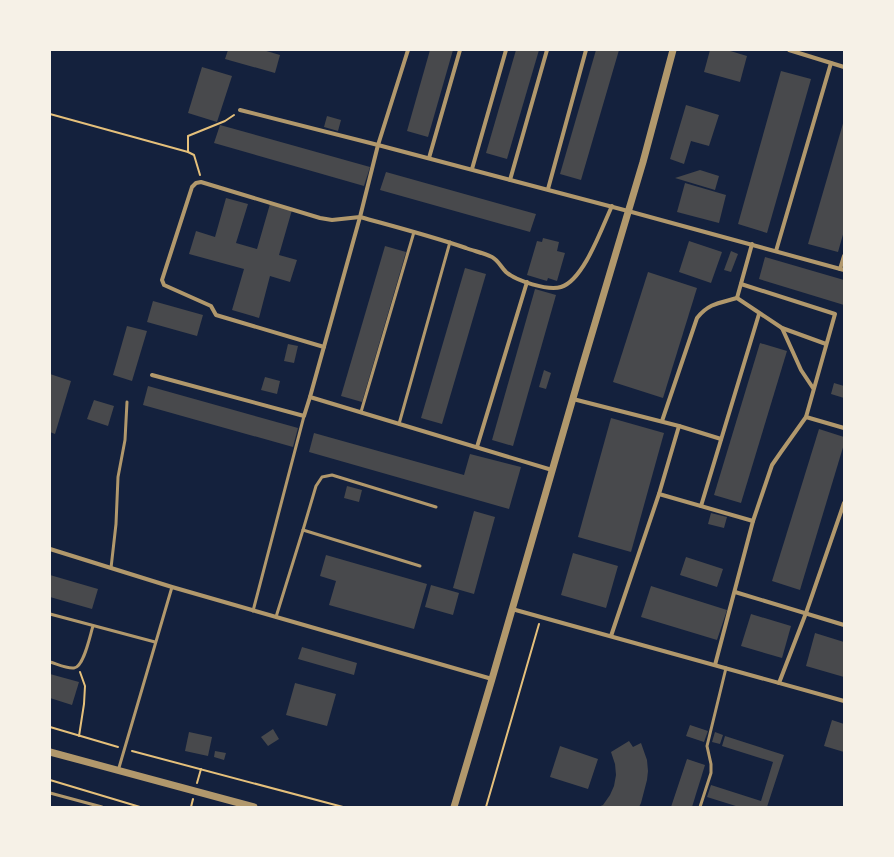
<svg xmlns="http://www.w3.org/2000/svg" width="894" height="857" viewBox="0 0 894 857" font-family="'Libre Baskerville',serif">
<style>
.building{fill:#48494c}
.lines{fill:none;stroke-linecap:round;stroke-linejoin:round}
.path{stroke:#e5c07b;stroke-width:2}
.service{stroke:#b1986c;stroke-width:3}
.minor{stroke:#b1986c;stroke-width:4}
.tertiary{stroke:#b1986c;stroke-width:7}
</style>
<rect width="100%" height="100%" fill="#14213d"/>
<!-- building -->
<g class="building">
<polygon points="228,50 263,50 280,55 275,73 225,59"/>
<polygon points="430,50 453,50 428,137 407,131"/>
<polygon points="516,50 539,50 507,159 486,153"/>
<polygon points="596,50 619,50 581,180 560,174"/>
<polygon points="710,50 727,50 747,56 740,82 704,72"/>
<polygon points="202,67 232,76 217,122 188,113"/>
<polygon points="781,71 811,79 767,233 738,224"/>
<polygon points="686,105 719,115 709,146 691,141 684,164 670,159"/>
<polygon points="327,116 341,120 338,131 324,127"/>
<polygon points="844,120 844,231 838,252 808,244"/>
<polygon points="220,125 370,167 364,186 214,143"/>
<polygon points="700,170 719,176 715,190 675,178"/>
<polygon points="386,172 536,214 530,232 380,190"/>
<polygon points="685,183 726,195 719,223 677,212"/>
<polygon points="226,198 248,204 236,243 257,249 270,204 292,210 279,255 297,260 290,282 270,276 259,318 232,310 244,269 189,254 196,231 215,237"/>
<polygon points="543,238 559,242 557,251 565,253 557,281 548,278 547,281 527,275 537,241 542,242"/>
<polygon points="689,241 722,252 711,283 679,272"/>
<polygon points="385,246 406,252 362,402 341,396"/>
<polygon points="731,251 738,254 731,272 724,270"/>
<polygon points="765,257 844,280 844,305 759,279"/>
<polygon points="465,268 486,274 442,424 421,418"/>
<polygon points="648,272 697,288 663,398 613,382"/>
<polygon points="535,289 556,295 513,446 492,440"/>
<polygon points="153,301 203,315 197,336 147,322"/>
<polygon points="127,326 147,331 132,381 113,375"/>
<polygon points="760,343 787,351 741,503 714,495"/>
<polygon points="288,344 298,346 294,363 284,361"/>
<polygon points="544,370 551,373 546,389 539,387"/>
<polygon points="50,374 71,381 55,434 50,432"/>
<polygon points="265,377 280,381 277,394 261,390"/>
<polygon points="834,383 844,386 844,398 831,394"/>
<polygon points="148,386 298,428 293,447 143,405"/>
<polygon points="94,400 114,406 108,426 87,419"/>
<polygon points="611,418 664,433 631,552 578,537"/>
<polygon points="819,429 844,437 844,444 800,590 772,581"/>
<polygon points="314,433 464,475 470,454 521,467 509,509 309,452"/>
<polygon points="347,486 362,490 359,502 344,498"/>
<polygon points="474,511 495,517 474,594 453,588"/>
<polygon points="711,513 727,517 724,528 708,524"/>
<polygon points="573,553 618,566 606,608 561,595"/>
<polygon points="326,555 427,584 414,629 329,605 336,581 320,576"/>
<polygon points="686,557 723,569 717,587 680,575"/>
<polygon points="50,575 98,589 92,609 50,597"/>
<polygon points="431,585 459,593 453,615 425,607"/>
<polygon points="651,586 727,610 717,640 641,617"/>
<polygon points="751,614 791,626 782,658 741,646"/>
<polygon points="815,633 844,642 844,677 806,666"/>
<polygon points="302,647 357,663 354,675 298,659"/>
<polygon points="50,674 79,682 72,705 50,698"/>
<polygon points="295,683 336,694 327,726 286,715"/>
<polygon points="832,720 844,724 844,752 824,746"/>
<polygon points="690,725 708,731 704,742 686,736"/>
<polygon points="273,729 279,739 268,746 261,737"/>
<polygon points="189,732 212,737 208,756 185,751"/>
<polygon points="715,732 723,735 720,744 712,742"/>
<polygon points="725,736 784,755 767,807 739,807 707,797 711,785 761,801 773,762 722,746"/>
<polygon points="629,741 633,747 641,743 647,760 648,771 647,780 641,803 639,807 598,807 603,805 610,795 614,786 616,775 615,764 611,752"/>
<polygon points="560,746 598,759 588,789 550,777"/>
<polygon points="215,751 226,753 224,760 214,757"/>
<polygon points="687,759 705,765 692,807 671,807"/>
</g>
<g class="lines">
<!-- path -->
<g class="path">
<polyline points="50,114 188,152 194,155 200,175"/>
<polyline points="188,152 188,136 225,121 234,115"/>
<polyline points="50,727 118,747"/>
<polyline points="79,736 84,704 85,686 80,672"/>
<polyline points="132,751 343,807"/>
<polyline points="50,780 140,807"/>
<polyline points="197,783 201,769"/>
<polyline points="191,807 193,799"/>
<polyline points="486,807 539,624"/>
</g>
<!-- service -->
<g class="service">
<polyline points="361,412 414,232"/>
<polyline points="399,424 450,242"/>
<polyline points="303,530 316,486 322,477 332,475 436,507"/>
<polyline points="111,568 116,524 118,477 125,440 127,402"/>
<polyline points="253,611 304,416"/>
<polyline points="50,614 155,642"/>
<polyline points="276,617 303,530 420,566"/>
<path d="M50 662C57 664 67 669 74 668 84 667 90 635 93 626"/>
<polyline points="118,771 172,587"/>
<polyline points="50,793 102,807"/>
<polyline points="700,807 711,773 711,764 707,746 726,668"/>
</g>
<!-- minor -->
<g class="minor">
<polyline points="789,50 844,67"/>
<polyline points="240,110 378,145 628,211 844,270"/>
<polyline points="429,158 460,50"/>
<polyline points="472,169 506,50"/>
<polyline points="510,180 547,50"/>
<polyline points="548,189 586,50"/>
<polyline points="776,251 831,63"/>
<polyline points="840,269 844,256"/>
<polyline points="741,284 835,314 806,417 781,452 772,465 753,521"/>
<polyline points="737,298 752,244"/>
<polyline points="782,328 801,370 813,388"/>
<polyline points="324,347 216,315 211,306 164,285 162,280 192,187 196,183 201,182 320,218 332,220 360,217 378,145 408,50"/>
<polyline points="152,375 304,416 310,397"/>
<polyline points="573,399 679,426 659,494 753,521 715,665"/>
<polyline points="806,417 844,428"/>
<path d="M662 421 697 318C709 303 720 303 737 298L782 328 826 344"/>
<polyline points="679,426 721,439"/>
<polyline points="477,447 527,282"/>
<path d="M552 470 310 397 360 217C396 227 431 236 466 248 474 251 483 253 492 257 498 260 501 267 506 272 516 281 548 291 561 287 584 280 602 227 612 206"/>
<polyline points="701,506 759,314"/>
<polyline points="50,549 172,587 492,679"/>
<polyline points="735,592 844,625"/>
<polyline points="512,609 844,701"/>
<polyline points="611,636 659,494"/>
<polyline points="779,683 806,613 844,503"/>
</g>
<!-- tertiary -->
<g class="tertiary">
<polyline points="50,752 254,807"/>
<polyline points="454,807 492,679 582,367 643,162 673,50"/>
</g>
</g>
<!-- border -->
<rect width="894" height="857" fill="none" stroke="#f6f1e7" stroke-width="102"/>
</svg>
